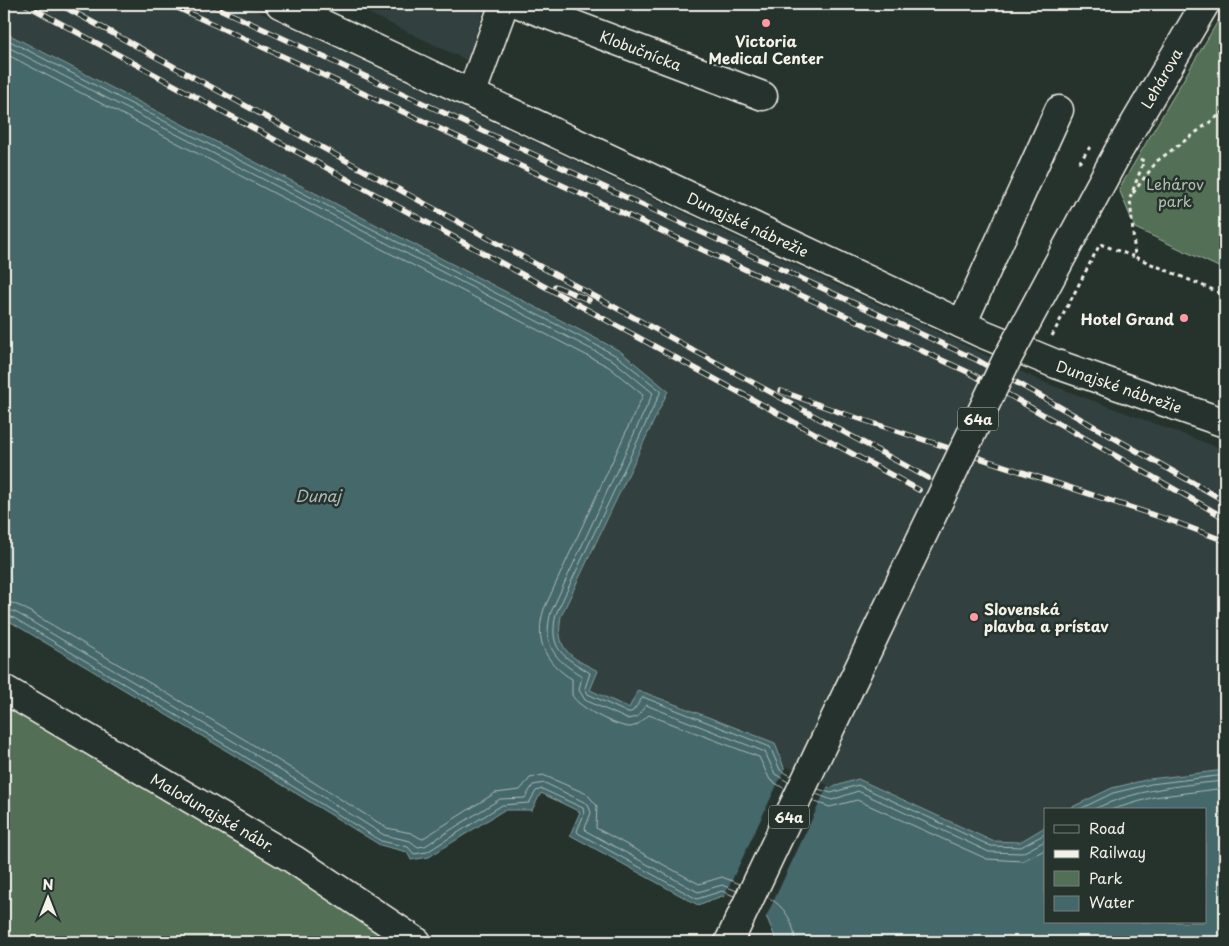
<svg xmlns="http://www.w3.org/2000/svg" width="1229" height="946" viewBox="0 0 1229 946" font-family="'Playpen Sans',sans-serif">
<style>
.built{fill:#334040}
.green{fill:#526f57;stroke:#a3b0a0}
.water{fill:#44676b;stroke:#8a9e9d}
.pier{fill:#26332d}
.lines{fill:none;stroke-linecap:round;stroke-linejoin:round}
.shore{stroke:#aebab6;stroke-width:1}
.minor-casing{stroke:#f4f1e8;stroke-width:31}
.major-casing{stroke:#f4f1e8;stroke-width:31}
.path{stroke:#f4f1e8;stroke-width:3;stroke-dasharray:4 4;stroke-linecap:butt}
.minor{stroke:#26332d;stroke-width:28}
.major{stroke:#26332d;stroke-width:28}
.rail-casing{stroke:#f4f1e8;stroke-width:5.5}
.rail{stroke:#26332d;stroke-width:4;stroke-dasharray:11;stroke-linecap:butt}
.major-bridge-casing{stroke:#f4f1e8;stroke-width:31;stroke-linecap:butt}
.major-bridge{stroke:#26332d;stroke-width:28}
.poi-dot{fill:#ff9aa2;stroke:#26332d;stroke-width:2}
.labels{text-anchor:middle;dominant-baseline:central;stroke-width:5;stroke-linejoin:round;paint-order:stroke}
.shield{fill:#26332d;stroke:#b6b8b0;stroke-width:1}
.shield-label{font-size:14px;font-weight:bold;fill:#f4f1e8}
.poi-label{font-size:15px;font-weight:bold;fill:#f4f1e8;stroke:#26332d}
.street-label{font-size:15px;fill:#f4f1e8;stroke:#26332d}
.park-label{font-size:15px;fill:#b3bdae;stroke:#26332d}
.water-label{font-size:16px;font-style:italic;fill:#aebab6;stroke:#26332d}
</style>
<rect width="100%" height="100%" fill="#26332d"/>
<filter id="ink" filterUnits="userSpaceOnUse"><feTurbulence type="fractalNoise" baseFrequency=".02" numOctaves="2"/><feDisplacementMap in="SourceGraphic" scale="10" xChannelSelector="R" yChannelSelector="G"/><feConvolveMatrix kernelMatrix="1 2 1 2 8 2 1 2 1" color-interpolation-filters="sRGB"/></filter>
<g filter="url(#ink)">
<!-- built -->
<g class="built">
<polygon points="4,4 242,4 1043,382 1225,450 1225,770 1150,779 1112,788 1066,810 1045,810 1045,827 1020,842 992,841 858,779 830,788 784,768 638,690 629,708 589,690 598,671 574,659 562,647 558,632 561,616 668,391 620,351 4,32"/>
<polygon points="350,4 485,4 468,61"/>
</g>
<!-- green -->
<g class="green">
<polygon points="1225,9 1225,270 1135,228 1119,189"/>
<polygon points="4,701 293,871 386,935 383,942 4,942"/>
</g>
<!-- water -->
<path class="water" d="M4 32 620 351 668 391 561 616C555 650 570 657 598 671L590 690 629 708 638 690 775 743 784 768 830 788 858 779 992 841 1020 842 1045 827V922H1205V810H1066L1112 788 1150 779 1225 770V942H777L767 918 722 896 698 905 570 835 580 812 541 793 532 810H504L429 857 411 860 407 852 380 845 237 757 4 618Z"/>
<!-- pier -->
<polygon class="pier" points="786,766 828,785 765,919 723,899"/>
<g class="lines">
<!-- shore -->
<g class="shore">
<path d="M4 38 617 356 661 391 556 614C548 650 563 656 590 673L585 688 588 694 628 713 633 711 643 697 770 747 780 770 791 776"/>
<path d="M4 45 614 361 653 393 551 612C542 646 554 659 582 676L579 690 585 700 627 719 637 717 646 705 765 752 775 774 788 782"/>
<path d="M4 53 609 367 643 395 544 609C534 640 545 663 572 679V695C577 707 617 727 630 727 639 726 643 719 649 715L759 757 770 780 785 789"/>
<polyline points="4,600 22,607 247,741 387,828 411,833 422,839 495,793 520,790 530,778 543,775 587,794 597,806 596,828 699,884 722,877 740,884"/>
<polyline points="4,608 17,613 243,747 384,835 410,841 418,847 425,846 500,799 525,798 533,785 545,783 588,804 591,813 585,828 586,831 698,892 722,885 737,891"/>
<polyline points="4,614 14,618 239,753 381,841 408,847 414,854 427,852 502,805 529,803 536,791 542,789 583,808 584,814 577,831 578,833 697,899 722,891 734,896"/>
<polyline points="818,789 831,793 858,785 991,846 1021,847 1045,834"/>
<polyline points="816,794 832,800 858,791 989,852 1022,853 1045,841"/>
<polyline points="812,801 830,807 857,800 987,859 1022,861 1045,850"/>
<polyline points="1078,810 1113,793 1151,784 1225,775"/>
<path d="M1092 810C1134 790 1179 785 1225 781"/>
<polyline points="1110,810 1154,797 1225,788"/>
<path d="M767 897C784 905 795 923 795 942"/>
</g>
<defs>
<g id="minor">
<polyline points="280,4 981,333 1056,364 1225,423"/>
<polyline points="519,4 763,96"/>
<polyline points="472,92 504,4"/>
<polyline points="962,324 1059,110"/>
<polyline points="4,689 293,859 417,942"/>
</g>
<g id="major">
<polyline points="1118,152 1205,4"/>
<polyline points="729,942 848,691"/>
</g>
</defs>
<!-- minor casing -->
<use href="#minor" class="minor-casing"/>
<!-- major casing -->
<use href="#major" class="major-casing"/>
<!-- path -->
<g class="path">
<polyline points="1140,159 1144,161 1130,198 1135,257 1225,295"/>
<polyline points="1079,163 1092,144"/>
<polyline points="1133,193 1157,161 1225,111"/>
<polyline points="1052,336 1100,244 1135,257"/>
<polyline points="4,573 6,569"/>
</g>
<!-- minor -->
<use href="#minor" class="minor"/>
<!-- major -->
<use href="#major" class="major"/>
<defs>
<g id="rail">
<polyline points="25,4 919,490"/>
<polyline points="59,4 928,478"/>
<polyline points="169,4 970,373 1225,518"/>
<polyline points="209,4 977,360 1225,501"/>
<polyline points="555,286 589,300"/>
<polyline points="781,391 839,412 1175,522 1225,541"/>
</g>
</defs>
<!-- rail casing -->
<use href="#rail" class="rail-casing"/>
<!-- rail -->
<use href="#rail" class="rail"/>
<defs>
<polyline id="major-bridge" points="848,691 1008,357 1118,152"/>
</defs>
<!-- major-bridge casing -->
<use href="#major-bridge" class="major-bridge-casing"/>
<!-- major-bridge -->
<use href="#major-bridge" class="major-bridge"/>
</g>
</g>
<!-- markers -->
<g class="poi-dot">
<circle cx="766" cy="23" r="5"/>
<circle cx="1184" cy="318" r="5"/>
<circle cx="974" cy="617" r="5"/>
</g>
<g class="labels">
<!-- shield labels -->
<g class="shield">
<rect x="958" y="407.5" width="40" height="23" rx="4"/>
<rect x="769" y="805.5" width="40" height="23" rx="4"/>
</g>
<g class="shield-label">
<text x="978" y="419">64a</text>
<text x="789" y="817">64a</text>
</g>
<!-- poi labels -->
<g class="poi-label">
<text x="766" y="40">Victoria<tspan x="766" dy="17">Medical Center</tspan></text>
<text x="1174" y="318" text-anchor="end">Hotel Grand</text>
<text x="984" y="608" text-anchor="start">Slovenská<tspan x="984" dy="17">plavba a prístav</tspan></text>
</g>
<!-- street labels -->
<g class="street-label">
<text transform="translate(641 50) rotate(21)">Klobučnícka</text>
<text transform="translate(1161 78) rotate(-60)">Lehárova</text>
<text transform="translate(748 224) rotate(25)">Dunajské nábrežie</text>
<text transform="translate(1119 386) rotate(19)">Dunajské nábrežie</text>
<text transform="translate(213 812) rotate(30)">Malodunajské nábr.</text>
</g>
<!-- park labels -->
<g class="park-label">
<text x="1175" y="183">Lehárov<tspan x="1175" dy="17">park</tspan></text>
</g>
<!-- water labels -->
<g class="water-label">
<text x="318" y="495">Dunaj</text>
</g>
</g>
<!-- margin -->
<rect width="1229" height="946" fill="none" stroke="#26332d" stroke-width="20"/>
<rect x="10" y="10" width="1209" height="926" fill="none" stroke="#f4f1e8" stroke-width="2" filter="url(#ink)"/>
<!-- legend -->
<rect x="1044" y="808" width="162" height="115" fill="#26332d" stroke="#787f78"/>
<rect x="1054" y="825" width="25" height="8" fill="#26332d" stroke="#787f78"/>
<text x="1089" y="834" font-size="15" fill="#f4f1e8">Road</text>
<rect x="1054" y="850" width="25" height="8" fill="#f4f1e8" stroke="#787f78"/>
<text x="1089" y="858" font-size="15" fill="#f4f1e8">Railway</text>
<rect x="1054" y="871" width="25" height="15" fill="#526f57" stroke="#787f78"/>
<text x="1089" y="884" font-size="15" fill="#f4f1e8">Park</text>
<rect x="1054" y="896" width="25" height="15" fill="#44676b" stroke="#787f78"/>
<text x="1089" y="908" font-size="15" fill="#f4f1e8">Water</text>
<!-- north arrow -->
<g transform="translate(48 898)" stroke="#26332d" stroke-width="4" paint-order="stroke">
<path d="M0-4L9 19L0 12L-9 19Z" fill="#f4f1e8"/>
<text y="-8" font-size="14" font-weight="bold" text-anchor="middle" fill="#f4f1e8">N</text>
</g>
</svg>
